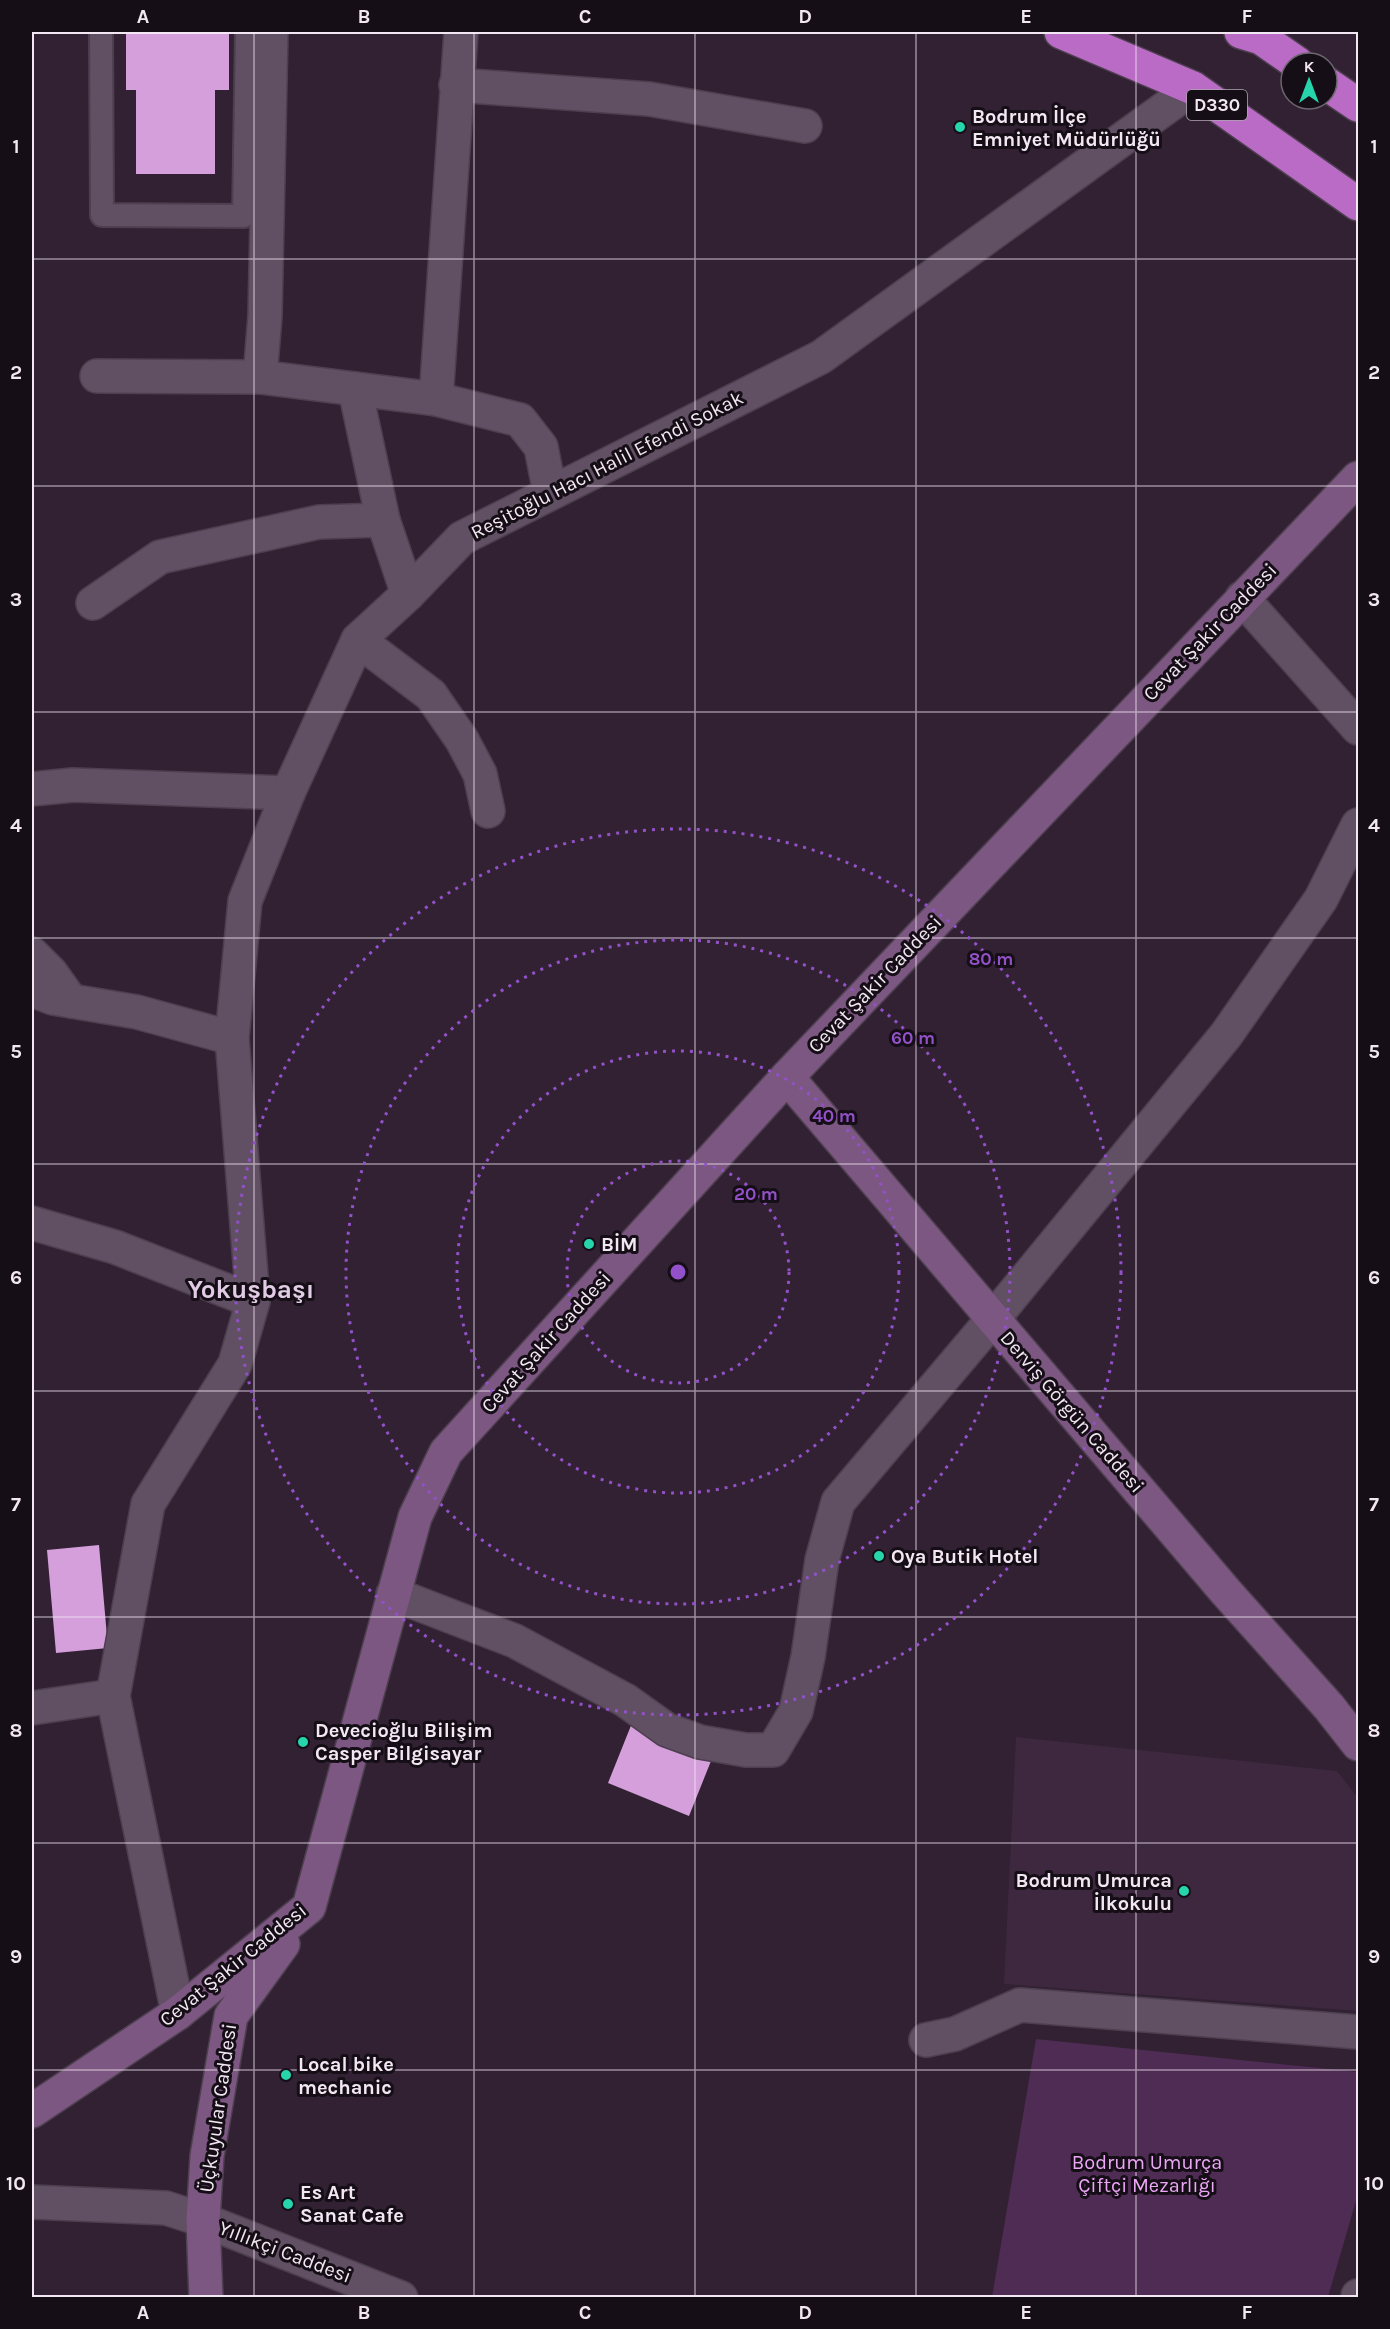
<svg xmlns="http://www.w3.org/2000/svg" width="1390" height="2329" viewBox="0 0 1390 2329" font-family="Karla,sans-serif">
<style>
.built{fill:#3d2840}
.green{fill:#4e2c53}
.building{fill:#d49fdb}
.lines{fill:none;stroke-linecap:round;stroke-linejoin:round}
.lane-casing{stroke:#4d3f4f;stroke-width:26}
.street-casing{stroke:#4d3f4f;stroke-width:36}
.secondary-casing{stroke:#4d3f4f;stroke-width:36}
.highway-casing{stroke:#4d3f4f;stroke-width:36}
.lane{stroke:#614f63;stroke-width:22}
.street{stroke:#614f63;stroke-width:33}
.secondary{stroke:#7c5781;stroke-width:33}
.highway{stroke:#ba6bc6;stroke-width:33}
.grid{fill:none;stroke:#f2e7f3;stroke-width:1.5;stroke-opacity:0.55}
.ring{fill:none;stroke:#9351c9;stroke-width:3;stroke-dasharray:3 6}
.poi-dot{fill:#27d5ad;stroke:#150e16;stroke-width:2}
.labels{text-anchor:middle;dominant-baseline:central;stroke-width:6;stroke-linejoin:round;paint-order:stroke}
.shield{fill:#150e16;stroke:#b0a6b1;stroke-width:1.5}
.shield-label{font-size:18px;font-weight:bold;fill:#f2e7f3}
.poi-label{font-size:20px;font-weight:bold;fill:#f2e7f3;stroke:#150e16;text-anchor:start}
.street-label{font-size:20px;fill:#f2e7f3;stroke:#150e16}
.park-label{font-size:20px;fill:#eca6f6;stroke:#150e16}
.district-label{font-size:26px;font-weight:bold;fill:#e2cce5;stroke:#150e16}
.centre{fill:#9351c9;stroke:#150e16;stroke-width:3}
.ring-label{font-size:18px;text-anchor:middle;font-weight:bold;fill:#9351c9;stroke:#150e16;stroke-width:6;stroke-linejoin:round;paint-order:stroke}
.neatline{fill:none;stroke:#f2e7f3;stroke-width:2}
.grid-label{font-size:20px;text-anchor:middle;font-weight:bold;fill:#f2e7f3}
</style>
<rect width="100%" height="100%" fill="#312133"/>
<!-- built -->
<polygon class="built" points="1016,1737 1337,1771 1358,1798 1358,2011 1004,1984"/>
<!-- green -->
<polygon class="green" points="1036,2039 1358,2072 1358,2194 1328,2297 992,2297"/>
<!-- building -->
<g class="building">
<polygon points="126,32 229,32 229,90 215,90 215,174 136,174 136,90 126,90"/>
<polygon points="99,1545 108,1648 56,1653 47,1550"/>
<polygon points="634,1718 715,1751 689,1816 608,1783"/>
</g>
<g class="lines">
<defs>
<polyline id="lane" points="101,32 102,215 244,216 247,32"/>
<g id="street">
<polyline points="461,32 436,399 520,420 541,447 550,493"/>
<polyline points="456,85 649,99 805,126"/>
<polyline points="97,376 260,377 436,399"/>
<polyline points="260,377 265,316 271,32"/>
<polyline points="355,389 383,520 408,594"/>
<polyline points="1242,598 1358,728"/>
<polyline points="93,603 160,557 319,522 383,520"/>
<polyline points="358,640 431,695 462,740 480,774 488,811"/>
<polyline points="32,789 73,785 288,793"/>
<polyline points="32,954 51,973 71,1001"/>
<polyline points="32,990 53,998 137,1012 232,1038"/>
<polyline points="32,1223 115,1247 253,1301"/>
<polyline points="393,1594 515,1641 625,1700 667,1730 700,1742 746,1750 773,1750 796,1711 808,1657 822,1560 838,1502 992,1320 1226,1035 1321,899 1358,825"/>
<polyline points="32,1708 113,1696"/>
<polyline points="178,2013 113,1696 148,1504 235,1364 253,1301 232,1038 245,901 288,793 358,640 408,594 462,538 821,357 1193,88"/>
<polyline points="926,2040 955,2034 1020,2005 1358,2032"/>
<polyline points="32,2202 166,2208 203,2220 401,2298"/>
<polyline points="1358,2298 1358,2296"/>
</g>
<g id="secondary">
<polyline points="787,1077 1226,1592 1329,1707 1358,1744"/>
<polyline points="32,2111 178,2013 309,1907 415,1517 446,1452 787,1077 1358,478"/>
<polyline points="206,2298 203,2220 207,2156 231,2016 283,1944"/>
</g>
<g id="highway">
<polyline points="1061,32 1193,88 1358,204"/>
<polyline points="1241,32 1261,38 1297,63"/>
<polyline points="1327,84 1358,105"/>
</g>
</defs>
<!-- lane casing -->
<use href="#lane" class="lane-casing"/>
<!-- street casing -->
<use href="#street" class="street-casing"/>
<!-- secondary casing -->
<use href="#secondary" class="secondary-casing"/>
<!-- highway casing -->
<use href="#highway" class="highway-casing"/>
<!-- lane -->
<use href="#lane" class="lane"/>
<!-- street -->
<use href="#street" class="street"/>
<!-- secondary -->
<use href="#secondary" class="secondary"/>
<!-- highway -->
<use href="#highway" class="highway"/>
</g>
<!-- grid -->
<path class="grid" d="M254 32V2298M474 32V2298M695 32V2298M916 32V2298M1136 32V2298M32 259H1358M32 486H1358M32 712H1358M32 938H1358M32 1164H1358M32 1391H1358M32 1617H1358M32 1843H1358M32 2070H1358"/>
<!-- distance rings -->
<g class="ring">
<circle cx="678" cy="1272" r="111"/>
<circle cx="678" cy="1272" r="221"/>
<circle cx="678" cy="1272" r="332"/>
<circle cx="678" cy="1272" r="443"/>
</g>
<!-- markers -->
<g class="poi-dot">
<circle cx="960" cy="127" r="6"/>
<circle cx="589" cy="1244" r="6"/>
<circle cx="879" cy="1556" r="6"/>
<circle cx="303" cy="1742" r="6"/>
<circle cx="1184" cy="1891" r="6"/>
<circle cx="286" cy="2075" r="6"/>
<circle cx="288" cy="2204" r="6"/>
</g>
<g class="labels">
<!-- shield labels -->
<rect class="shield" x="1187" y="90" width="60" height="30" rx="4.5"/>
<g class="shield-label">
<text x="1217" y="105">D330</text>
</g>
<!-- poi labels -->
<g class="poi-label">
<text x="972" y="116">Bodrum İlçe<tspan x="972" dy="23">Emniyet Müdürlüğü</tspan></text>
<text x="601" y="1244">BİM</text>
<text x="891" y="1556">Oya Butik Hotel</text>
<text x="315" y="1730">Devecioğlu Bilişim<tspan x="315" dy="23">Casper Bilgisayar</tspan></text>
<text x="1172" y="1880" text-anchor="end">Bodrum Umurca<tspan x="1172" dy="23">İlkokulu</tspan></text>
<text x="298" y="2064">Local bike<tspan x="298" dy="23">mechanic</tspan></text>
<text x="300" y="2192">Es Art<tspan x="300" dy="23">Sanat Cafe</tspan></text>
</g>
<!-- street labels -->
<g class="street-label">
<text transform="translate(607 465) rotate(-27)">Reşitoğlu Hacı Halil Efendi Sokak</text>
<text transform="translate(1210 632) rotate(-46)">Cevat Şakir Caddesi</text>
<text transform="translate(875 984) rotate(-46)">Cevat Şakir Caddesi</text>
<text transform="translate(546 1342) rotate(-48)">Cevat Şakir Caddesi</text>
<text transform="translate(1072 1412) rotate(49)">Derviş Görgün Caddesi</text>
<text transform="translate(233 1965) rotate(-39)">Cevat Şakir Caddesi</text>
<text transform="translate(218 2108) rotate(-82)">Üçkuyular Caddesi</text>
<text transform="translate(285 2252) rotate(21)">Yıllıkçi Caddesi</text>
</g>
<!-- park labels -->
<g class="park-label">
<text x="1147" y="2162">Bodrum Umurça<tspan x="1147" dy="23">Çiftçi Mezarlığı</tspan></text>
</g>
<!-- district labels -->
<g class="district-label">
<text x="251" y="1289">Yokuşbaşı</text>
</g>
</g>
<circle cx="678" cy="1272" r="9" class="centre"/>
<g class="ring-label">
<text x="991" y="965">80 m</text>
<text x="913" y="1044">60 m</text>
<text x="834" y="1122">40 m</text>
<text x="756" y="1200">20 m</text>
</g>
<!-- border -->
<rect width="1390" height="2329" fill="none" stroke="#150e16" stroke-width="66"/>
<!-- north arrow -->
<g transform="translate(1309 81)"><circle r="28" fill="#150e16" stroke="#6d656e" stroke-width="1.5"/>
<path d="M0-4.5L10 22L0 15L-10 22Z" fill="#27d5ad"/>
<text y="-9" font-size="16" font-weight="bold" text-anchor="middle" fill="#f2e7f3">K</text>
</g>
<rect x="33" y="33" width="1324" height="2263" class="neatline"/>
<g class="grid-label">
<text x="143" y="23">A</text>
<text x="364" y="23">B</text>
<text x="585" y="23">C</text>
<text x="805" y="23">D</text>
<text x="1026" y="23">E</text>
<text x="1247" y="23">F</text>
<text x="16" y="153">1</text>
<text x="1374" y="153">1</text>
<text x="16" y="379">2</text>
<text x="1374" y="379">2</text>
<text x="16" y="606">3</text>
<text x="1374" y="606">3</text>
<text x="16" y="832">4</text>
<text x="1374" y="832">4</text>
<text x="16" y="1058">5</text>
<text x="1374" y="1058">5</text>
<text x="16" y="1284">6</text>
<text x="1374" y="1284">6</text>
<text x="16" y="1511">7</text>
<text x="1374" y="1511">7</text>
<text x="16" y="1737">8</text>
<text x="1374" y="1737">8</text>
<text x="16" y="1963">9</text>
<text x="1374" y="1963">9</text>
<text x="16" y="2190">10</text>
<text x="1374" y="2190">10</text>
<text x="143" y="2319">A</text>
<text x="364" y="2319">B</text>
<text x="585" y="2319">C</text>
<text x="805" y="2319">D</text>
<text x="1026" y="2319">E</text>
<text x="1247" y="2319">F</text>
</g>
</svg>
